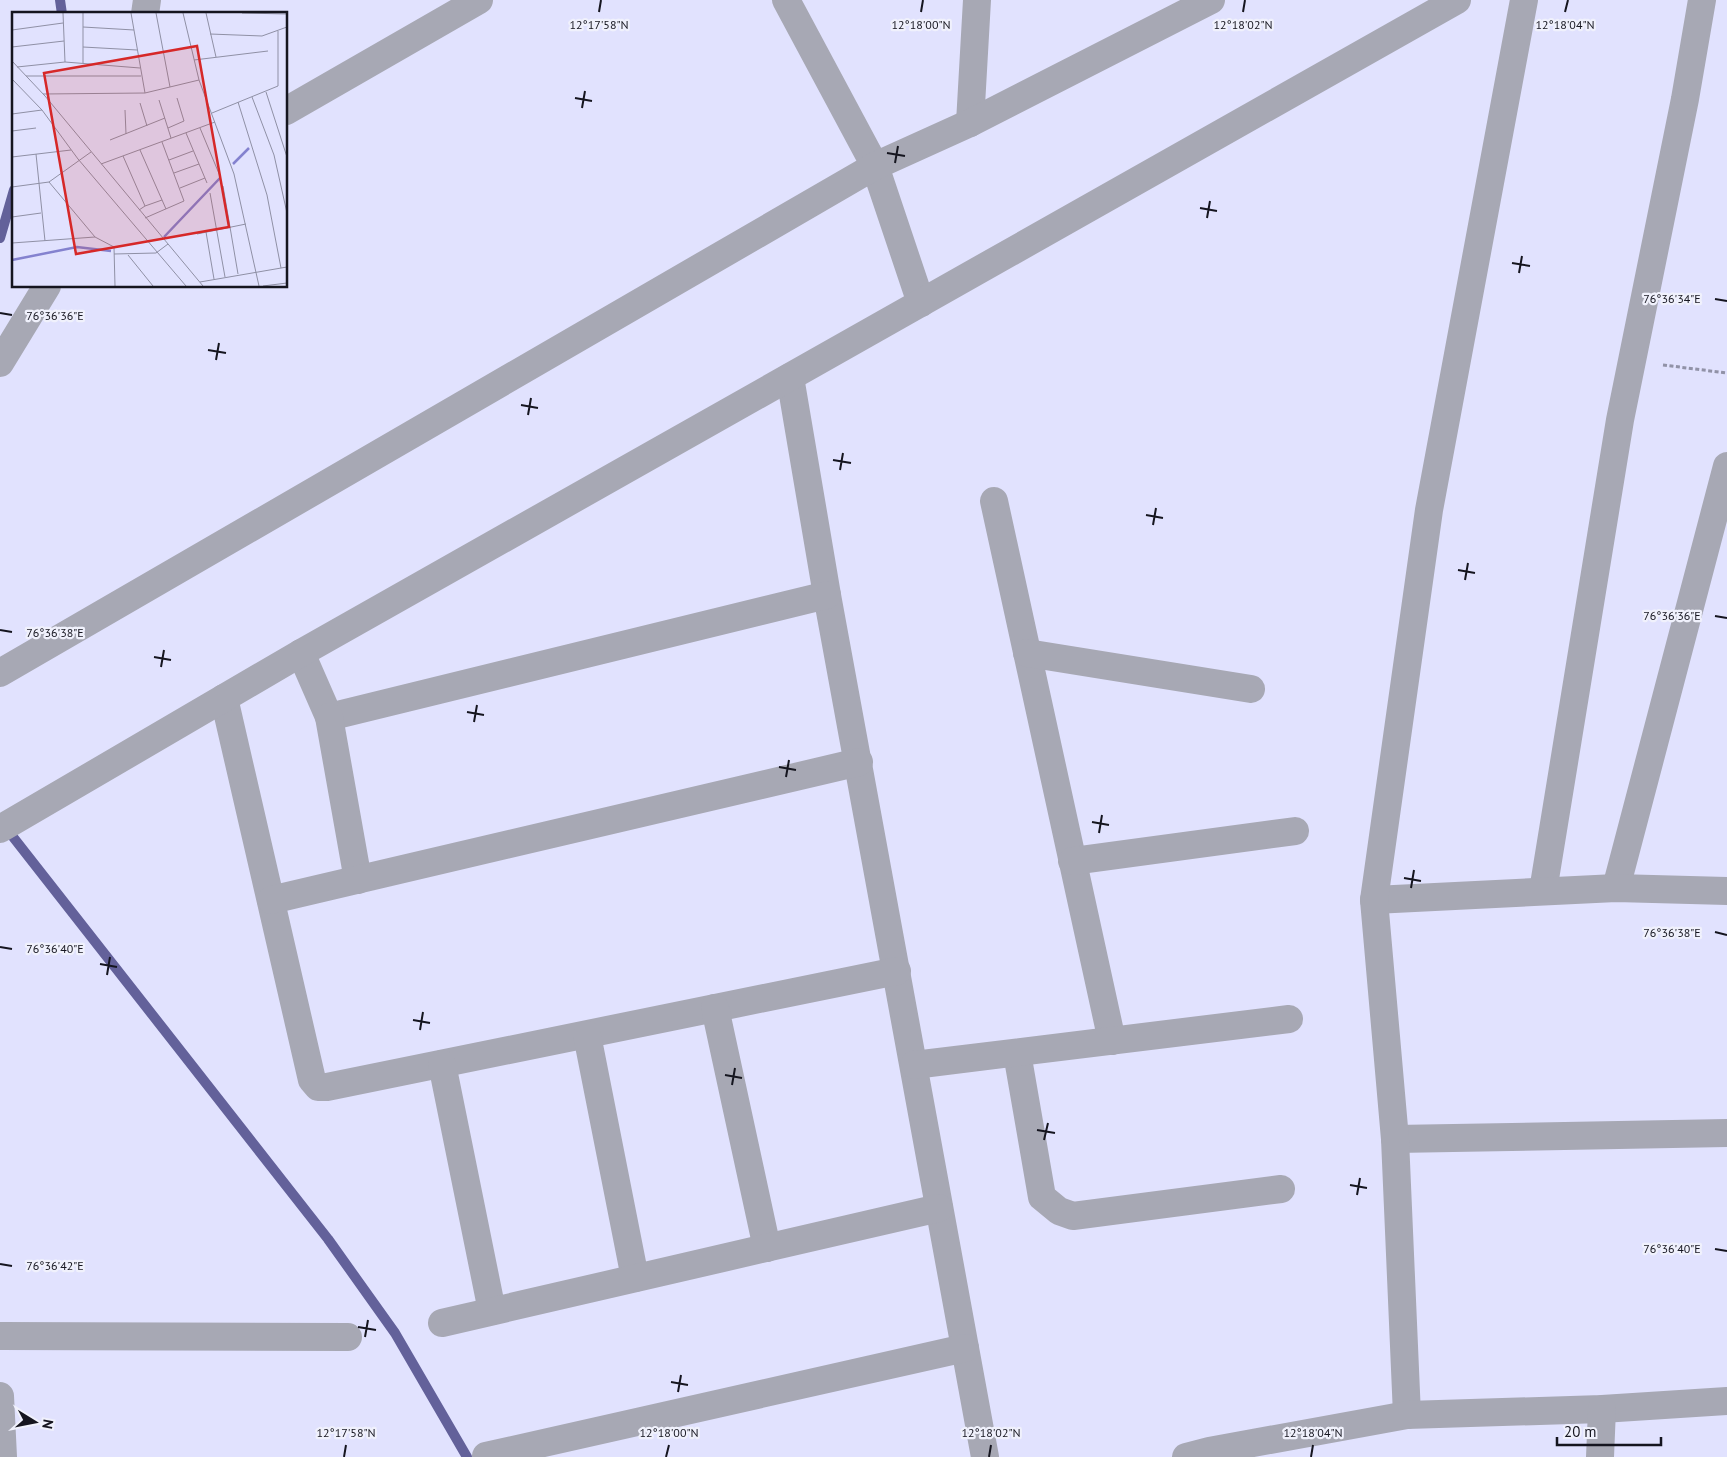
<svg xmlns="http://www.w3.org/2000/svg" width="1727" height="1457" viewBox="0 0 1727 1457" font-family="'PT Sans',sans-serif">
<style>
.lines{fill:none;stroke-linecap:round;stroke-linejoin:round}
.stream{stroke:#63619a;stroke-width:10}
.path{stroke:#9192a7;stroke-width:3;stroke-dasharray:4 2.5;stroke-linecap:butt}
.minor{stroke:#a7a8b4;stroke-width:28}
.ticks{fill:none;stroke:#15151f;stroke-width:2}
.inset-river{fill:none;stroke:#8482cf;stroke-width:2.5}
.inset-road{fill:none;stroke:#8f90a5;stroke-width:1}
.view{fill:#d62828;fill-opacity:0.15;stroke:#d62828;stroke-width:2.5}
.inset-edge{fill:none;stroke:#15151f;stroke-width:2.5}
.ticks-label{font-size:12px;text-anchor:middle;fill:#15151f;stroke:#f0f1fc;stroke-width:4.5;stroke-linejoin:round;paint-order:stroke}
</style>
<rect width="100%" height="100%" fill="#e1e2fe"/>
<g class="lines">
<!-- stream -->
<g class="stream">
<polyline points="60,0 62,14"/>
<polyline points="0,238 14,190"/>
<polyline points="6,828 328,1239 395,1333 467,1457"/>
</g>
<!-- path -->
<polyline class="path" points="1663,365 1727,373"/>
<!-- minor -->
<g class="minor">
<polyline points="786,0 875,166 921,303"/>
<polyline points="145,14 147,0"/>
<polyline points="286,111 479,0"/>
<polyline points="970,123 977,0"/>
<polyline points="0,363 47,286"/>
<polyline points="790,377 827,595 985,1457"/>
<polyline points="994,501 1112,1041"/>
<polyline points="301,653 329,717 827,595"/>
<polyline points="1027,653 1251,689"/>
<polyline points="0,673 875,166 970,123 1211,0"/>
<polyline points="224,698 312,1080 318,1087 327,1087 897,971"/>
<polyline points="329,717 358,880"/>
<polyline points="0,829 301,653 1457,0"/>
<polyline points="1072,861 1295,831"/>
<polyline points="1616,888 1727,466"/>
<polyline points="1543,891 1620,420 1685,99 1702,0"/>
<polyline points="271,900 859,762"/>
<polyline points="1374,900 1616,888 1727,891"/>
<polyline points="715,1008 767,1248"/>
<polyline points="587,1035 635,1278"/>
<polyline points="1017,1053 1042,1197 1059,1211 1073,1216 1281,1189"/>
<polyline points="442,1064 492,1311"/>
<polyline points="914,1065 1289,1019"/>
<polyline points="1395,1139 1727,1133"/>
<polyline points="442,1323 939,1208"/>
<polyline points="0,1336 348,1337"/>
<polyline points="0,1396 3,1457"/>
<polyline points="1407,1415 1395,1139 1374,900 1429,510 1524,0"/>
<polyline points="486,1456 965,1348"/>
<polyline points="1186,1457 1209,1451 1407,1415 1602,1409 1727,1401"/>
<polyline points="1600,1457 1602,1409"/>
</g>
</g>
<!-- ticks -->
<path class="ticks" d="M599 12 601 0M921 12 923 0M1243 12 1245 0M1565 12 1568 0M575 98 592 101M582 108 585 91M887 153 905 156M895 163 898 146M1200 208 1217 211M1207 218 1210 201M1512 263 1530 266M1519 273 1522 256M1715 299 1727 301M0 313 12 315M208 350 226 353M216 360 219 343M521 405 538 408M528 415 531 398M833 460 851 463M840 470 843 453M1146 515 1163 518M1153 525 1156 508M1458 570 1475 573M1465 580 1468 563M1715 616 1727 618M0 630 12 632M154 657 171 660M161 667 164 650M467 712 484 715M474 722 477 705M779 767 796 770M786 777 789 760M1092 822 1109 825M1099 833 1102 815M1404 878 1421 881M1411 888 1414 870M1715 932 1727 935M0 947 12 949M100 964 117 967M107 975 110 957M413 1020 430 1023M420 1030 423 1012M725 1075 742 1078M732 1085 735 1068M1037 1130 1055 1133M1044 1140 1048 1123M1350 1185 1367 1188M1357 1195 1360 1178M1715 1249 1727 1251M0 1264 12 1266M358 1327 376 1330M365 1337 368 1320M671 1382 688 1385M678 1392 681 1375M344 1457 346 1445M666 1457 669 1445M989 1457 991 1445M1311 1457 1313 1445"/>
<!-- overview -->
<g transform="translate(12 12)">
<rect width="275" height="275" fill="#e1e2fe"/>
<path class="inset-river" d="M221 152 237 136M152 225 208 166M0 248 65 235 99 239"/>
<path class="inset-road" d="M51 1 53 50M71 1V51M119 1 133 81M144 1 158 75M171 1 187 68 222 162 247 274M194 1 204 45M230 1 275 2M71 15 122 18M0 18 51 11M198 22 250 24 275 15M0 35 52 29M71 35 125 38M182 48 256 39M0 49 33 84 191 274M5 55 53 50 128 56M14 64H129M0 67 30 98 66 147 174 274M254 80 275 145M31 82 133 81 187 68M240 85 262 143 275 201M147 88 159 126M226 90 255 183 269 256M128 91 135 114M113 98 114 122M200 101 266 74V19M0 102 30 98M156 116 172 109 165 86M188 116 208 164M0 119 24 116M174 121 195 171M98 128 153 106M128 138 154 197M24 142 33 229M111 144 133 194 127 198M0 145 59 138M157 148 181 139M89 152 203 110M162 161 187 152M37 170 83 225 102 235 103 274M211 174 226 262M0 175 37 170 79 140M168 176 193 166M198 181 213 265M133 194 150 188M0 205 29 201M133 206 172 189 150 130M194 220 202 267M185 222 234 212M0 231 83 225M102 242 144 241 156 232M116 243 141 274M188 270 275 255M251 274 275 271"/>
<path class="view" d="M185 34 217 215 64 242 32 61Z"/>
<rect width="275" height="275" class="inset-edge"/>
</g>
<g class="ticks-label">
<text x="599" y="29">12°17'58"N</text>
<text x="921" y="29">12°18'00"N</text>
<text x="1243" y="29">12°18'02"N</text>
<text x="1565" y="29">12°18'04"N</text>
<text x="1672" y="303">76°36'34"E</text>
<text x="55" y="320">76°36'36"E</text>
<text x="1672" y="620">76°36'36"E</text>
<text x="55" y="637">76°36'38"E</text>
<text x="1672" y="937">76°36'38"E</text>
<text x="55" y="953">76°36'40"E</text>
<text x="1672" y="1253">76°36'40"E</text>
<text x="55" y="1270">76°36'42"E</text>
<text x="346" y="1437">12°17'58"N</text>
<text x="669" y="1437">12°18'00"N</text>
<text x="991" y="1437">12°18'02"N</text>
<text x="1313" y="1437">12°18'04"N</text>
</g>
<!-- north arrow -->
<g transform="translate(35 1422) rotate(100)" stroke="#f0f1fc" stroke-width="4" paint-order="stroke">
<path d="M0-4L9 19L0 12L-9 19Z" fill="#15151f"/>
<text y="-8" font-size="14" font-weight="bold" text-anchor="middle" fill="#15151f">N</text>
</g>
<!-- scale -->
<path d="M1557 1437v8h104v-8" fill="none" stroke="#15151f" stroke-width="2.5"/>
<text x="1564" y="1437" font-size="15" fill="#15151f" stroke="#f0f1fc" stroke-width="4" paint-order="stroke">20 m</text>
</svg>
